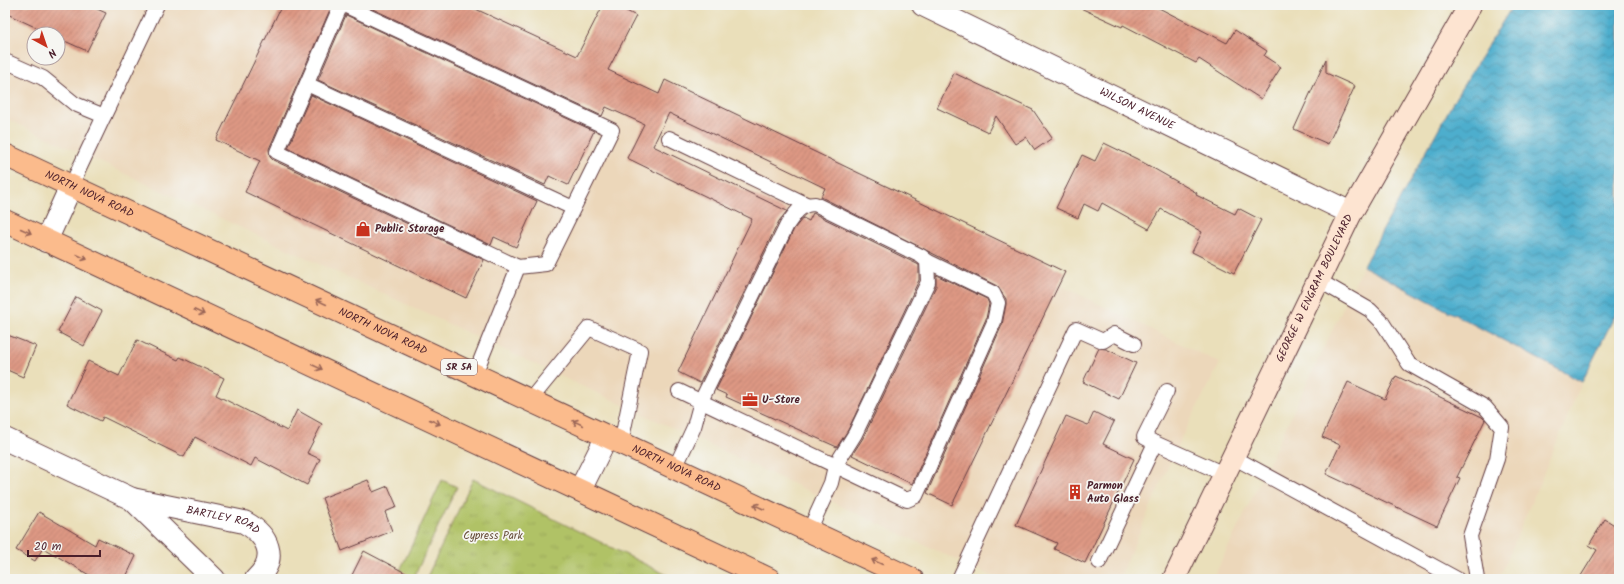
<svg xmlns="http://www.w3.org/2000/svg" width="1624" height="584" viewBox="0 0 1624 584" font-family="Kalam,sans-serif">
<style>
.built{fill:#ecd7ba;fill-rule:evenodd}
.park{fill:url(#park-tufts);stroke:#7d7048}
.water{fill:url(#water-waves);stroke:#4c667c}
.building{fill:url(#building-hatch)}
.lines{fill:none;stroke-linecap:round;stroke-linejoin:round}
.service-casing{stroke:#623c40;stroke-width:16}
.minor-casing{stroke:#623c40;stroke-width:24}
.secondary-casing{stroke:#623c40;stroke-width:24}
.primary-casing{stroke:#623c40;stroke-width:24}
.service{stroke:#fff;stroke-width:14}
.minor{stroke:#fff;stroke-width:22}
.secondary{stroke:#fde4d1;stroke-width:22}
.primary{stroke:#fbbb8c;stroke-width:22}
.oneway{stroke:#9a6557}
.labels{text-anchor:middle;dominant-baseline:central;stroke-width:3.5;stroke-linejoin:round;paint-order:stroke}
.shield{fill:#f6f6f2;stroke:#7e6067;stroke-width:1}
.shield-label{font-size:10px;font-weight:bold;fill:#4a1f2b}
.street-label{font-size:11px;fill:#4a1f2b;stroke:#f6f6f2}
.poi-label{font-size:11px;font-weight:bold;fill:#4a1f2b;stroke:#f6f6f2;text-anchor:start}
.park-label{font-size:11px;fill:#69503d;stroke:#f6f6f2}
</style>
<defs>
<pattern id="park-tufts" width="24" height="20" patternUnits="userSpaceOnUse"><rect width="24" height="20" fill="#b0c266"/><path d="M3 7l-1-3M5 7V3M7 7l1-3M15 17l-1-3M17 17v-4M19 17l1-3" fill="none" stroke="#99a659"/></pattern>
<pattern id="water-waves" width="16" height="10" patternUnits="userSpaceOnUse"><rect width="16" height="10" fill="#4eaecd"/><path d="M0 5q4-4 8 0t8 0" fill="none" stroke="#438da7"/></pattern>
<pattern id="building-hatch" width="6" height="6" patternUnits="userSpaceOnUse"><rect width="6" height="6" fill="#de9984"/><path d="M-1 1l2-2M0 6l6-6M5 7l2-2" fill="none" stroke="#b67c6c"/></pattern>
</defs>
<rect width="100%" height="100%" fill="#f6f6f2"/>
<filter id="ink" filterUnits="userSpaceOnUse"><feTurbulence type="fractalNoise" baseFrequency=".025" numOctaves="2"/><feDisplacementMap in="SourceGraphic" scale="8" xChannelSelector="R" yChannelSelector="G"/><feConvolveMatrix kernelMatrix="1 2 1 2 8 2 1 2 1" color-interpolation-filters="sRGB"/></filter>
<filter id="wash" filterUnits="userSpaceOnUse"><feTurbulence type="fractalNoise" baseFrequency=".012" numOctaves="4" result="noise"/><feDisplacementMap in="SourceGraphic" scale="16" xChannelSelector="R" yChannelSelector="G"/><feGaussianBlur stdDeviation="0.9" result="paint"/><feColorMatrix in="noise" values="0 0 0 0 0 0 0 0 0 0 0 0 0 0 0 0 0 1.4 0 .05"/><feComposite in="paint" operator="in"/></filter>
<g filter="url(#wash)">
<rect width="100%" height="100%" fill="#eadfba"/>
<!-- built -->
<g class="built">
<path d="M5 5H484L1220 363 1178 444 1119 579H998L5 118ZM34 34H58V58H34Z"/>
<polygon points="1363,266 1582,382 1499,579 1213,579"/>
</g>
<!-- park -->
<g class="park">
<polygon points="473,479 675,579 426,579"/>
<polygon points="442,480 457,487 413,579 396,579"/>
</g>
<!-- water -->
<polygon class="water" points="1513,5 1619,5 1619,307 1582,382 1363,266 1456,97"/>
<g id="blocks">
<!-- building -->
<g class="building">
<polygon points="5,5 88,5 106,13 87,51 58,38 58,34 50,34 5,13"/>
<polygon points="282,5 332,5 269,149 270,157 273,160 484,260 466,298 245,192 260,161 216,140"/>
<polygon points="364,5 467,5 577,56 603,5 615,5 636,16 608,70 659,94 665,80 1065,272 952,505 927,493 1002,325 1006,304 1006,299 997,286 821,197 825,188 669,113 653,146 787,211 779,221 700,383 678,372 752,219 627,158 644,124 606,107 602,116"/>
<polygon points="1074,5 1153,5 1227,43 1235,30 1267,51 1264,56 1281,67 1261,99 1199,59 1196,63 1123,25 1122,27"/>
<polygon points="346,15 594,131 568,185 549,176 545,185 318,80"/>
<polygon points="1326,59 1326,73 1355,86 1328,144 1294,129"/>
<polygon points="954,73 1033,110 1052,138 1035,150 1026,137 1015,144 996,116 988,132 937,108"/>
<polygon points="311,95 537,201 516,247 494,237 491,245 288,148"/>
<polygon points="1104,143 1137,159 1197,193 1196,195 1235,214 1238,208 1261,220 1234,273 1192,252 1202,232 1161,209 1149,229 1102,203 1098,211 1084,204 1078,218 1056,208 1082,155 1095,161"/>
<polygon points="813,213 919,265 919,280 848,430 837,447 726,397 727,395 716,390 794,229 803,218 809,221"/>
<polygon points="936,275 987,299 989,304 986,319 912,484 852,455 863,438 936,286"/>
<polygon points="76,297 102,311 84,346 58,332"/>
<polygon points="5,334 36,346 23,377 5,369"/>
<polygon points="137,340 178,360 180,357 224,378 216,395 287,431 297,410 322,424 307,453 320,459 307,485 255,458 251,466 195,437 184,457 103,417 101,421 67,404 88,361 119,376"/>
<polygon points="1099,348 1106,349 1136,363 1119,399 1083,382"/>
<polygon points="1396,376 1482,417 1485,420 1457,477 1460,478 1437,526 1326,474 1340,445 1322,437 1348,382 1385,399"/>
<polygon points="1094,412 1114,422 1103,444 1134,459 1085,563 1054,549 1057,543 1016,525 1066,416 1088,425"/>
<polygon points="368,480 373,492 388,486 397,507 385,512 392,531 342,551 322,498"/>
<polygon points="39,512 95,545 98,538 136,556 125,579 96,579 43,548 35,561 16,550"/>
<polygon points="1605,519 1619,528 1619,579 1579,579 1597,550 1589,545"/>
<polygon points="364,551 417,579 350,579"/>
</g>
</g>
</g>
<g filter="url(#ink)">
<use href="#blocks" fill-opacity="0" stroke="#623c40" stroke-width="1"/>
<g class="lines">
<defs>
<g id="service">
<polyline points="341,5 277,152 518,267 546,264 612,130 344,5"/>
<polyline points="5,61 43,78 75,104 104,116 71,186"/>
<polyline points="307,84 573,208"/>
<polyline points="104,116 157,5"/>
<polyline points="669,138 806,204"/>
<polyline points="1318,280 1370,310 1382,322 1409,364 1485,407 1502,427 1497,459 1470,536 1477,579"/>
<polyline points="475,374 518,267"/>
<polyline points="679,391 907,500 916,496 994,322 998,303 993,293 927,261"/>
<polyline points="530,400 589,328 640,351 621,443"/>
<polyline points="1155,443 1144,437 1167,391"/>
<polyline points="1233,457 1457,579"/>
<path d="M675 468 694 427 701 401 787 225C795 214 800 204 815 204L921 256 927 261 928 282 855 434 835 466 831 483 809 531"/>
<polyline points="1099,562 1155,443 1224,474"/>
<polyline points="959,579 1076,329 1103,341 1114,334 1134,344"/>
</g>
<g id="minor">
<path id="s1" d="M923 5 1351 213"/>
<polyline points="46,241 71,186"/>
<path id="s2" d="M5 439 132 499 244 522C268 535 279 558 256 579"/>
<polyline points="580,490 607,436"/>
<polyline points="132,499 214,579"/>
</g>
<g id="secondary">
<path id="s3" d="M1174 579 1351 213 1470 5"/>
</g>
<g id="primary">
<path id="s4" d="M5 155 912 579"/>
<polyline points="5,221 769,579"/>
</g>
</defs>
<!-- service casing -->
<use href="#service" class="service-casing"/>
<!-- minor casing -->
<use href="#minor" class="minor-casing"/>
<!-- secondary casing -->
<use href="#secondary" class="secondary-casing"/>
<!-- primary casing -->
<use href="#primary" class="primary-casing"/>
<!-- service -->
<use href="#service" class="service"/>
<!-- minor -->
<use href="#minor" class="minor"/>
<!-- secondary -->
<use href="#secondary" class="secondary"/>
<!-- primary -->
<use href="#primary" class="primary"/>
</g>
<!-- one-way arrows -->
<defs><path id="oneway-shaft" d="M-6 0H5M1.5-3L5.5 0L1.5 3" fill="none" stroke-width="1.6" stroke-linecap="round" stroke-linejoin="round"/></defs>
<g class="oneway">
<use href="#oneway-shaft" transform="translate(26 231) rotate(25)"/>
<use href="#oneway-shaft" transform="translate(82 257) rotate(25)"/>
<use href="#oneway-shaft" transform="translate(321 302) rotate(-155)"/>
<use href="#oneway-shaft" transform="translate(199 312) rotate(25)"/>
<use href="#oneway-shaft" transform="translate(317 367) rotate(25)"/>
<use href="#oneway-shaft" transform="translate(435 422) rotate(25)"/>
<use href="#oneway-shaft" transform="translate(578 423) rotate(-155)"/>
<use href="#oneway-shaft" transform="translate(759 507) rotate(-155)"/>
<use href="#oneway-shaft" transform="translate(877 562) rotate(-155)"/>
</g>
</g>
<!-- icons -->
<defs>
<symbol id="shop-bare" viewBox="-9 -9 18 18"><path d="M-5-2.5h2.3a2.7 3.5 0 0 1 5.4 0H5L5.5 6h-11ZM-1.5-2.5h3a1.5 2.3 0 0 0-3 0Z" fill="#c8321e" stroke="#f6f6f2" stroke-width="2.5" paint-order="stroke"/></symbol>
<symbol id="office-bare" viewBox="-9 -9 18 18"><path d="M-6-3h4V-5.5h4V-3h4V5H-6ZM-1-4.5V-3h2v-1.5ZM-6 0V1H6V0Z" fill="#c8321e" stroke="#f6f6f2" stroke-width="2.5" paint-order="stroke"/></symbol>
<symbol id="building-bare" viewBox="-9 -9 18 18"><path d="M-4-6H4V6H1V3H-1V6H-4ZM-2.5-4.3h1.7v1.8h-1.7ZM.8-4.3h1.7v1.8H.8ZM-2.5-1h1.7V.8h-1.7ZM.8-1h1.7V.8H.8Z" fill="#c8321e" stroke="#f6f6f2" stroke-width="2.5" paint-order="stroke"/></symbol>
</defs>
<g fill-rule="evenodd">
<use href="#shop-bare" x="352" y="218" width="22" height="22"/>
<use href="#office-bare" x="739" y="389" width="22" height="22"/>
<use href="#building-bare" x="1064" y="481" width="22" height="22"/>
</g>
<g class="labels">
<!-- shield labels -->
<rect class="shield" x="441" y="359" width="36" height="16" rx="3"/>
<g class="shield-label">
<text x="459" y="367">SR 5A</text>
</g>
<!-- street labels -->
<g class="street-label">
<text stroke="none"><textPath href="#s1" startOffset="238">WILSON AVENUE</textPath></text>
<text stroke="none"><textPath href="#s4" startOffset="93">NORTH NOVA ROAD</textPath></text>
<text stroke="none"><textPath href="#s3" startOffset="323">GEORGE W ENGRAM BOULEVARD</textPath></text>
<text stroke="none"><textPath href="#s4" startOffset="417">NORTH NOVA ROAD</textPath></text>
<text stroke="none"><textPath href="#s4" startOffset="741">NORTH NOVA ROAD</textPath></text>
<text stroke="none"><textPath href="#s2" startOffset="234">BARTLEY ROAD</textPath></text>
</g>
<!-- poi labels -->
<g class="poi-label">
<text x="375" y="229">Public Storage</text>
<text x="762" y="400">U-Store</text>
<text x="1087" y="486">Parmon<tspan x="1087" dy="13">Auto Glass</tspan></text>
</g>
<!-- park labels -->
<g class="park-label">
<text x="493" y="536">Cypress Park</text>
</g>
</g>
<!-- margin -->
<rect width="1624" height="584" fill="none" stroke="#f6f6f2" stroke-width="20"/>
<!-- north arrow -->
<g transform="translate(46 46) rotate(140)"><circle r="19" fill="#f6f6f2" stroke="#b1a0a2"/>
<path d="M0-3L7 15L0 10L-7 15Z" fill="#c8321e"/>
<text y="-6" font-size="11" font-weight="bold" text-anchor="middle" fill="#4a1f2b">N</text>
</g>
<!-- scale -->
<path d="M28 550v6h72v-6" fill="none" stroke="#4a1f2b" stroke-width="2"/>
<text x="34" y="550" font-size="12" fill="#4a1f2b" stroke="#f6f6f2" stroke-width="3" paint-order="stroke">20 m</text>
</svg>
